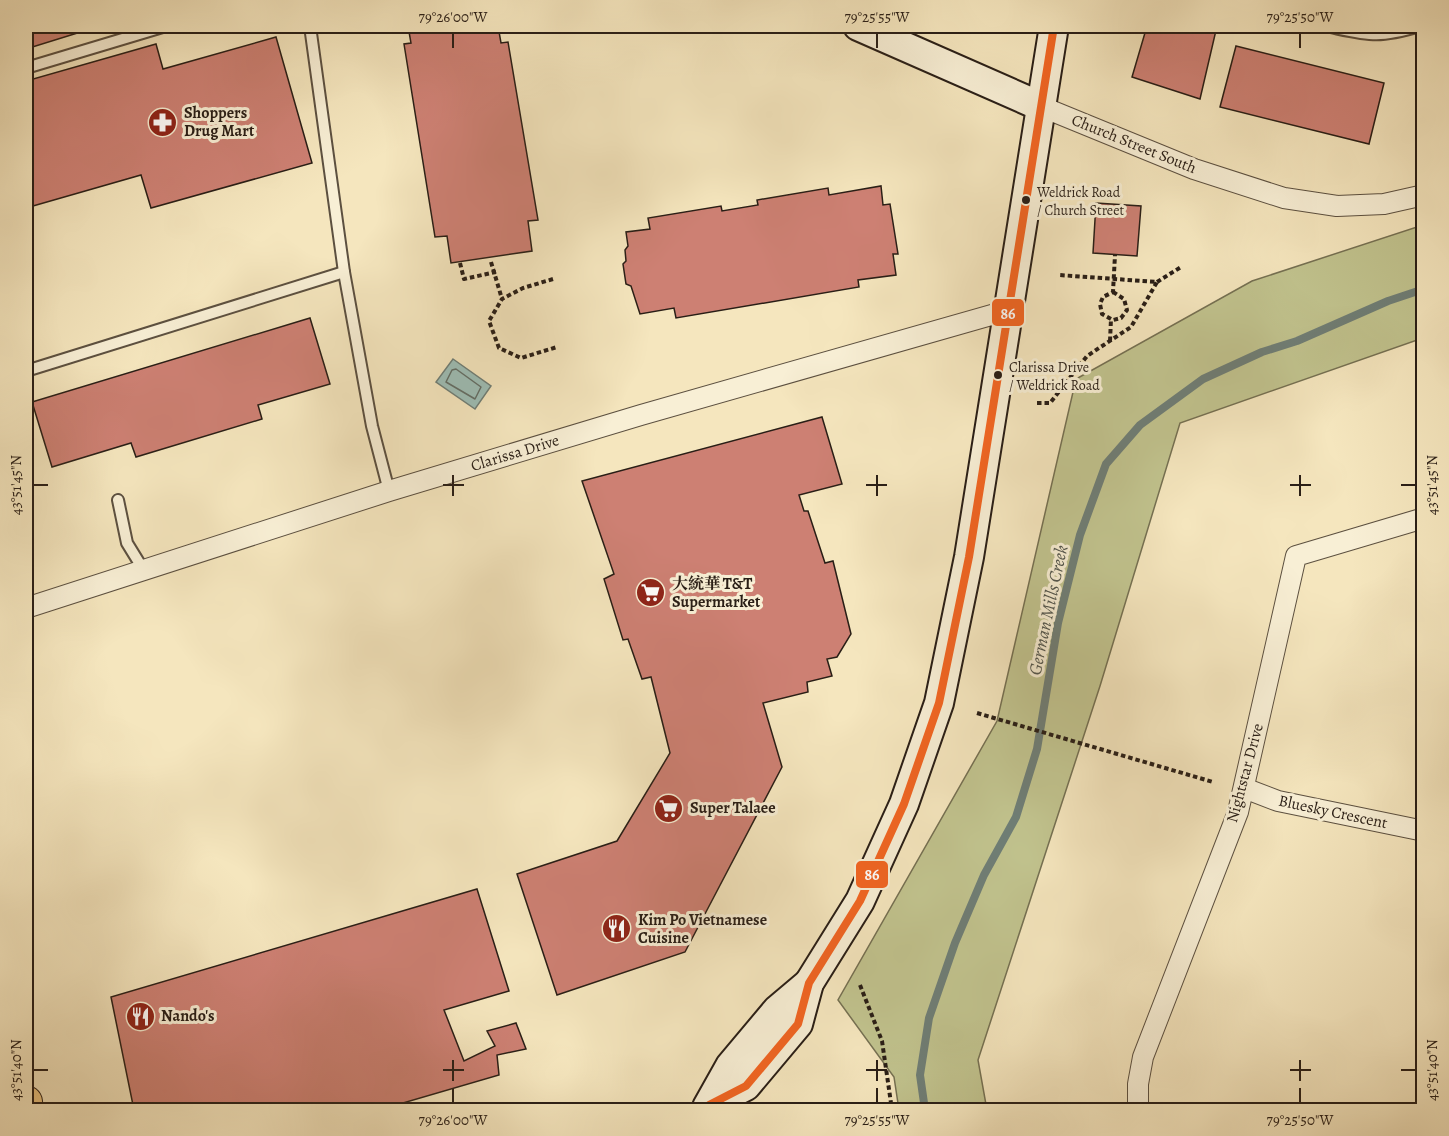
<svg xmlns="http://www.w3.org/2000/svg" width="1449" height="1136" viewBox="0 0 1449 1136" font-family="Alegreya,'Noto Serif SC',serif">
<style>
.green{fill:#c1c38e;stroke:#757052;stroke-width:1.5}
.water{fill:#9dbeb6;stroke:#6f7e76;stroke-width:1.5}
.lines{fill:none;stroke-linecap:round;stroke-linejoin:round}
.shore{stroke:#636e66;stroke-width:1.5}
.stream{stroke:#6f7e76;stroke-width:8}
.building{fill:#cd8073;stroke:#291e16;stroke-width:1.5}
.lane-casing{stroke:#5c5040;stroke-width:14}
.street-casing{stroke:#5c5040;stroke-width:22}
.secondary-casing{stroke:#291e16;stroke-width:32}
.primary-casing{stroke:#291e16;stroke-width:34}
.path{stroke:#291e16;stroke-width:4;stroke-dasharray:4.5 3;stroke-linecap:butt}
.lane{stroke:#f8efd5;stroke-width:10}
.street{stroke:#f8efd5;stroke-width:20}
.secondary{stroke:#f8efd5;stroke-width:28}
.primary{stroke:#eac37f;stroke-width:32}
.bus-1-casing{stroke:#f8efd5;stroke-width:12}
.bus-1{stroke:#f26522;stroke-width:8}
.ticks{fill:none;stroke:#291e16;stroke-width:2}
.bus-dot{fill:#291e16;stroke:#f8efd5;stroke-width:2}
.labels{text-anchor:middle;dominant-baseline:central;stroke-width:6;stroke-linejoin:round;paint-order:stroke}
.bus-label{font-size:14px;fill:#291e16;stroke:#f8efd5;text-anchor:start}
.poi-label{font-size:16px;font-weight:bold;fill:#291e16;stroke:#f8efd5;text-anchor:start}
.street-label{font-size:16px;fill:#291e16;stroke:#f8efd5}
.water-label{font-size:18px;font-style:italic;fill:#52564e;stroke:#f8efd5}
.line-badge{stroke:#f8efd5;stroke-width:2}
.badge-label{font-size:16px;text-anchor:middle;font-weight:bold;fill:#fff}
.neatline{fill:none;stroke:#291e16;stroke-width:2}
.ticks-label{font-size:15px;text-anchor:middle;fill:#291e16}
</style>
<rect width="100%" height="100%" fill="#f5e6be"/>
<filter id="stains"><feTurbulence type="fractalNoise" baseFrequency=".00333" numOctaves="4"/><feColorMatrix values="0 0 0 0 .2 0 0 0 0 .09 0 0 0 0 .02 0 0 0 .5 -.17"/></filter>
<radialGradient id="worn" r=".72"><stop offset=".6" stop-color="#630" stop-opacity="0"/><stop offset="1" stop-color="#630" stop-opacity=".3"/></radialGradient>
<!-- green -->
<polygon class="green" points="1423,225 1423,338 1180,423 1100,686 978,1060 987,1110 899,1110 894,1077 838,1000 997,721 1076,379 1252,281"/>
<!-- water -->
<polygon class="water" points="453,359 491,386 475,409 436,382"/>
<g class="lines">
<!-- shore -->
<polygon class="shore" points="456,369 481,387 475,399 446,382 452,370"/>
<!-- stream -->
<polyline class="stream" points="925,1110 920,1075 929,1018 955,943 984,875 1016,817 1037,749 1058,623 1080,535 1106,464 1140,425 1203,379 1262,352 1297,341 1388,301 1424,289"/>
</g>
<!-- building -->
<g class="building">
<polygon points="26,26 100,26 26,49"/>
<polygon points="408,26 498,26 501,43 508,42 538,220 528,221 532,251 451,263 447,236 435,237 404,44 411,43"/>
<polygon points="1147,26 1217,26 1200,99 1132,77"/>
<polygon points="276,37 312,163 151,208 141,175 26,208 26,81 156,44 163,69"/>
<polygon points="1236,46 1384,83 1369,144 1220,107"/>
<polygon points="881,186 883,205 890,204 898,254 893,254 896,275 858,280 859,287 676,318 674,308 640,314 631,286 626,284 623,264 626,261 625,250 628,246 626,232 650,229 648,218 721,206 722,211 758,205 757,200 828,188 829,195"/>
<polygon points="1096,203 1141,206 1137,256 1093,253"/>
<polygon points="310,318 330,384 258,405 262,419 136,457 131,443 52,467 32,402"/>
<polygon points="822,417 842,484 799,495 804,511 808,511 825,563 833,561 851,634 837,657 827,659 832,676 807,682 808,692 763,703 782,767 685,952 557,995 517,874 617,841 670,753 651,677 642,679 628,639 623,640 604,579 614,574 582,481"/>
<polygon points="477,889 509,991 444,1010 464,1061 495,1046 487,1031 516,1023 526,1049 497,1055 499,1075 396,1105 397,1110 134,1110 111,997"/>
</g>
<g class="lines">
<defs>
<g id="lane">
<polyline points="310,26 344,272"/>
<path d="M1325 26C1369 35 1376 39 1420 26"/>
<polyline points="26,68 166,26"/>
<polyline points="26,371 344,272 372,426 389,491"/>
<polyline points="118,500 127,543 143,569"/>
</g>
<g id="street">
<polyline points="1040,106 1194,169 1284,198 1337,206 1384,204 1424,195"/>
<polyline points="26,608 389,491 641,415 1009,310"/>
<polyline points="1244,788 1278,801 1424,831"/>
<polyline points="1138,1110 1138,1084 1143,1057 1238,812 1296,556 1424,518"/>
</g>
<g id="secondary">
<polyline points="858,26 1040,106"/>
<polyline points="709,1105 746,1086 798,1024 809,983 860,901 904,804 939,703 969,557 1054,26"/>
<polyline points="707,1107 730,1066 777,1010 809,983"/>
</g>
<polyline id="primary" points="26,1102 27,1110"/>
</defs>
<!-- lane casing -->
<use href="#lane" class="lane-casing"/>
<!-- street casing -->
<use href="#street" class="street-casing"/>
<!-- secondary casing -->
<use href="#secondary" class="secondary-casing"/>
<!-- primary casing -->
<use href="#primary" class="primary-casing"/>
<!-- path -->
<g class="path">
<polyline points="491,262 502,299"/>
<polyline points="460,263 464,279 496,272"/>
<polyline points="553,279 523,288 502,299 489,321 499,348 521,358 557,347"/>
<polyline points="1157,282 1181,267"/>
<polyline points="1113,292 1124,299 1127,310 1121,318 1113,320 1102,314 1100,304 1103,297 1113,292 1115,255"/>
<polyline points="1110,341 1111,319"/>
<polyline points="1037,403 1050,403 1087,356 1131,327 1157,282 1059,275"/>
<polyline points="977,713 1213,782"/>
<polyline points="860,985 882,1041 892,1110"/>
</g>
<!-- lane -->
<use href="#lane" class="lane"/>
<!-- street -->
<use href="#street" class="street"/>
<!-- secondary -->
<use href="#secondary" class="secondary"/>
<!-- primary -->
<use href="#primary" class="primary"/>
<defs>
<polyline id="bus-1" points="709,1105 746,1086 798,1024 809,983 860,901 904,804 939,703 969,557 1054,26"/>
</defs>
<!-- bus-1 casing -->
<use href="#bus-1" class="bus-1-casing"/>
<!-- bus-1 -->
<use href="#bus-1" class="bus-1"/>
</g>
<!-- ticks -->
<path class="ticks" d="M453 33V48M877 33V48M1300 33V48M453 475V496M877 475V496M1300 475V496M33 485H48M443 485H464M866 485H887M1290 485H1311M1401 485H1416M453 1060V1081M877 1060V1081M1300 1060V1081M33 1070H48M443 1070H464M866 1070H887M1290 1070H1311M1401 1070H1416M453 1088V1103M877 1088V1103M1300 1088V1103"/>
<!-- icons -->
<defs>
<symbol id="pharmacy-disc" viewBox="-11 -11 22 22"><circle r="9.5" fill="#8f2418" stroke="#f8efd5"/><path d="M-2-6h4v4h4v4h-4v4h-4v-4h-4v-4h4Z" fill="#fff"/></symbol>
<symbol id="supermarket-disc" viewBox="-11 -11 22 22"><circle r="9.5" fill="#8f2418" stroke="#f8efd5"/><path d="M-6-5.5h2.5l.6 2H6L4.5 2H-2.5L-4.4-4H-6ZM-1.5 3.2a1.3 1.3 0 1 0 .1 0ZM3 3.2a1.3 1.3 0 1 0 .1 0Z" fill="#fff"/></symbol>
<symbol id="restaurant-disc" viewBox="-11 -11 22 22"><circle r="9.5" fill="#8f2418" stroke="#f8efd5"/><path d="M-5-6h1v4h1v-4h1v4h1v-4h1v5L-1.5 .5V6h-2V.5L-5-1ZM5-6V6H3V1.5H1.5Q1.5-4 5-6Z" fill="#fff"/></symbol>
</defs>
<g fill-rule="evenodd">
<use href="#pharmacy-disc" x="146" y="106" width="33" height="33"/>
<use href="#supermarket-disc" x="634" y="576" width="33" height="33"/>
<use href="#supermarket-disc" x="652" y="792" width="33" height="33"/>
<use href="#restaurant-disc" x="600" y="912" width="33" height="33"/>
<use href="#restaurant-disc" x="124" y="1000" width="33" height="33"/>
</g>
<!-- markers -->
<g class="bus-dot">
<circle cx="1026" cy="200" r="5"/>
<circle cx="998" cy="375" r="5"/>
</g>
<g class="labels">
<!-- bus labels -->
<g class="bus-label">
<text x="1037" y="192">Weldrick Road<tspan x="1037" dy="18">/ Church Street</tspan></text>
<text x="1009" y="367">Clarissa Drive<tspan x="1009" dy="18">/ Weldrick Road</tspan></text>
</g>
<!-- poi labels -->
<g class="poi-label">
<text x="184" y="113">Shoppers<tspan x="184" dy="18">Drug Mart</tspan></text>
<text x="672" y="584">大統華 T&amp;T<tspan x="672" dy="18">Supermarket</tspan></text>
<text x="690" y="808">Super Talaee</text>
<text x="638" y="920">Kim Po Vietnamese<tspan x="638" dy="18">Cuisine</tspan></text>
<text x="161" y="1016">Nando's</text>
</g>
<!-- street labels -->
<g class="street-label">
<text transform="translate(1134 144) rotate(22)">Church Street South</text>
<text transform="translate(515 453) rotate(-17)">Clarissa Drive</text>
<text transform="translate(1245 773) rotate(-75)">Nightstar Drive</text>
<text transform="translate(1333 812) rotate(12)">Bluesky Crescent</text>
</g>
<!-- water labels -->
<g class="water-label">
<text transform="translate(1048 610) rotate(-78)">German Mills Creek</text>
</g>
</g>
<g class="line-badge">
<rect x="991" y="298" width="34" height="29" rx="6" fill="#f26522"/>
<rect x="855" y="860" width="34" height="29" rx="6" fill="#f26522"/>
</g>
<g class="badge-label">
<text x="1008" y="319">86</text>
<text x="872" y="880">86</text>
</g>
<!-- margin -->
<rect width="1449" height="1136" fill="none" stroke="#f5e6be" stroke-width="66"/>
<rect x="33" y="33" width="1383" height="1070" class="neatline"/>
<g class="ticks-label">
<text x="453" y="22">79°26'00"W</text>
<text x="877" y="22">79°25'55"W</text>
<text x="1300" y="22">79°25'50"W</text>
<text transform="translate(16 485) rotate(-90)" y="5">43°51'45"N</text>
<text transform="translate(1432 485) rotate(-90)" y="5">43°51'45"N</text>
<text transform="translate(16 1070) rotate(-90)" y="5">43°51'40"N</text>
<text transform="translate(1432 1070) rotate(-90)" y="5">43°51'40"N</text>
<text x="453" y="1125">79°26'00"W</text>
<text x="877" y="1125">79°25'55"W</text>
<text x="1300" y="1125">79°25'50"W</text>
</g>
<rect width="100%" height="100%" filter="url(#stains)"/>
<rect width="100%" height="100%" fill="url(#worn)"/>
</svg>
